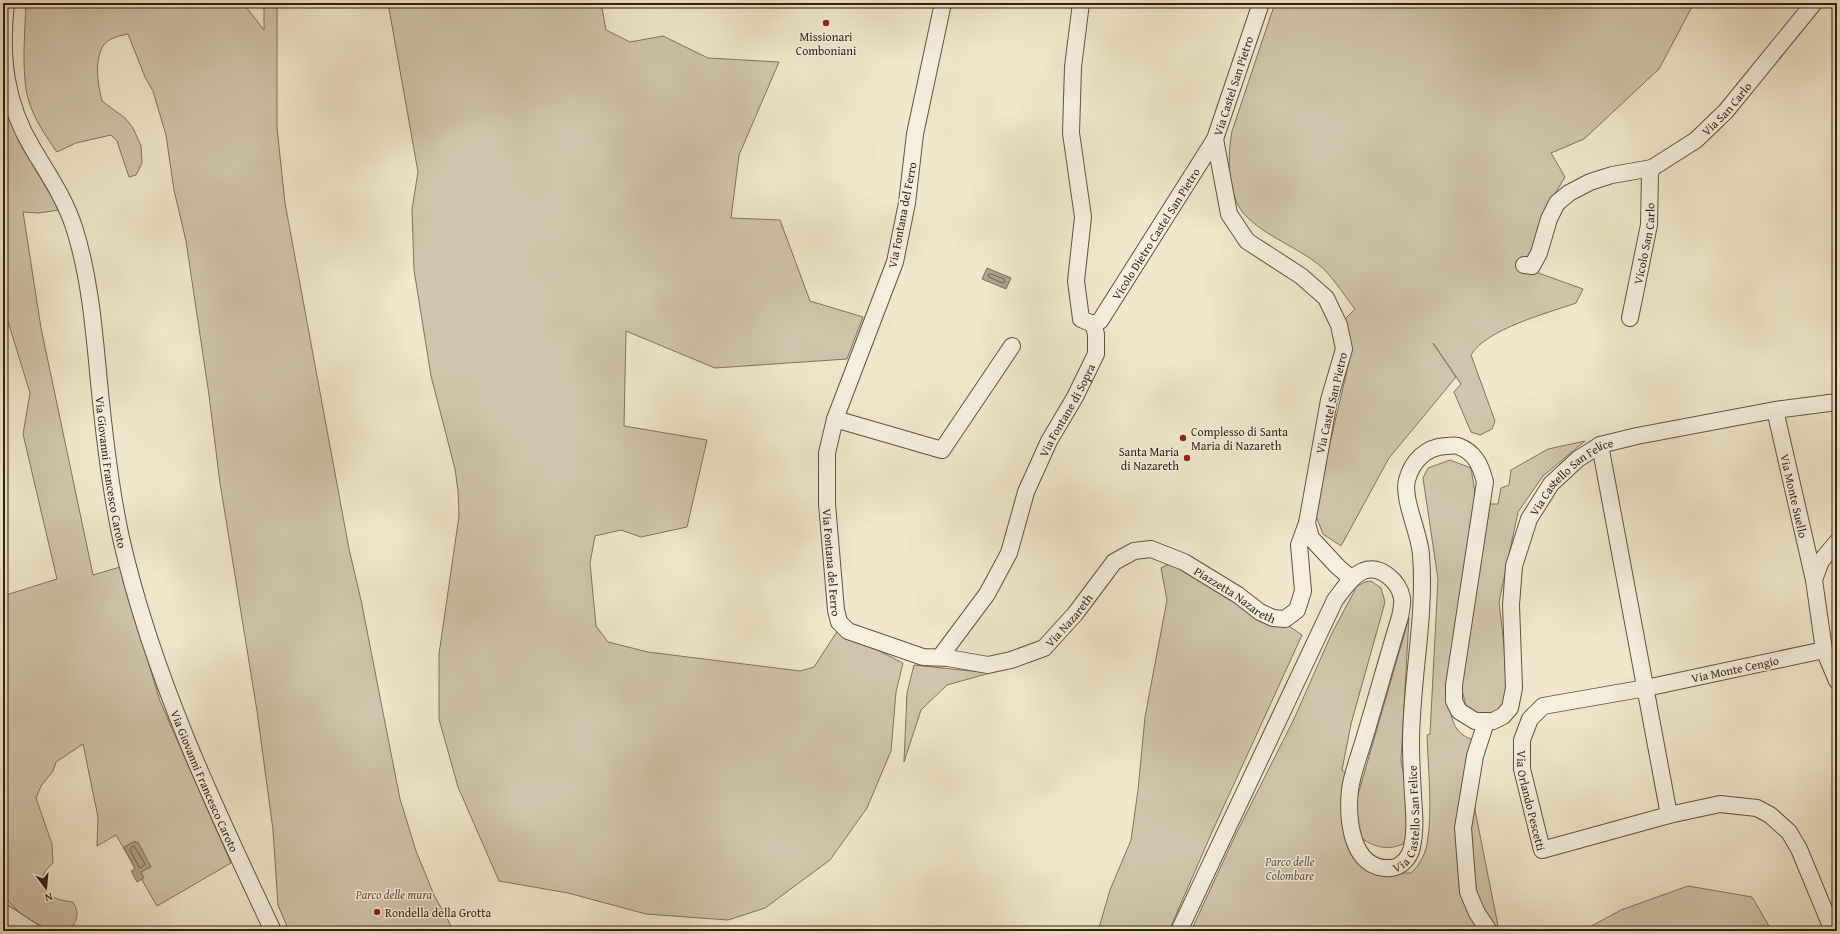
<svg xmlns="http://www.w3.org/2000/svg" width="1840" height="934" viewBox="0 0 1840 934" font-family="'Gentium Book Plus',serif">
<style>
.green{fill:#d0c5ac;stroke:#80725e}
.water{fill:#afa38c;stroke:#7d6e5a}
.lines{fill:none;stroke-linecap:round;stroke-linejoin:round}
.shore{stroke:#70614e;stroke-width:1}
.minor-casing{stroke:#61513f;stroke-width:18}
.minor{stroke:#f5efde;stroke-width:16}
.poi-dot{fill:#8f2418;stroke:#f5efde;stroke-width:1.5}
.labels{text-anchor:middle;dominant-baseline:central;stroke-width:3;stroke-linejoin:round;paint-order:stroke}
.poi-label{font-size:12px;fill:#311f10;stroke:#f5efde;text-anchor:start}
.street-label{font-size:12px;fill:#311f10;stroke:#f5efde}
.park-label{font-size:12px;font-style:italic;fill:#61513f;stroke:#f5efde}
</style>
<rect width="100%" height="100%" fill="#f0e7cc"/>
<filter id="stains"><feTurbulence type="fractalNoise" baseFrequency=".005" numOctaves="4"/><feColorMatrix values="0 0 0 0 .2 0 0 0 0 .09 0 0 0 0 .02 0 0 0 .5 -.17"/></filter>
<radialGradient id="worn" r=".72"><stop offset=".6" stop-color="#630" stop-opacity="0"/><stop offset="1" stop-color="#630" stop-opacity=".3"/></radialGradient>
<!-- green -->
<g class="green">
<path d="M26 3H243L264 30V3H277V128L285 203 349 549 361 600 400 799 416 851 434 895 454 931H289L278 905 273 830 257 711 220 483 209 395 186 241 174 190 166 135 153 91 145 77 128 34C119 36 108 38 103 46 94 61 98 85 102 101L125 118 133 128 141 146 142 163 136 175 129 177 117 141 111 135 76 143 57 152C44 134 29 111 26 89 22 61 25 31 26 3Z"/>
<polygon points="388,3 601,3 606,30 630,42 663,36 708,58 779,62 739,155 731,218 780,220 810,301 863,317 847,359 715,368 626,331 624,426 707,440 687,527 641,537 621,530 595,536 590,563 596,626 608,642 648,652 800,671 814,667 838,630 903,663 896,692 891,751 867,808 830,860 765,908 728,920 646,914 568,893 499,881 458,787 439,719 439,654 459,516 458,491 455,469 431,376 414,270 412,209 418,172"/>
<path d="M1275 3H1694L1659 69 1584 139 1551 153 1565 177 1547 207 1533 271 1583 289 1576 303C1548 313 1486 329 1471 355L1495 421 1492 429 1480 435 1471 432 1454 392 1461 384 1433 343 1456 377 1389 458 1341 546 1323 534 1314 511 1349 362 1345 319 1355 309C1344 295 1331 274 1318 264 1296 247 1268 237 1248 218 1227 200 1227 157 1232 131Z"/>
<path d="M3 107 25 152 47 185 59 210 39 213 23 212 41 328 93 575 120 567 160 701 231 863 157 906 116 835 97 846 98 817 83 744 56 762 53 771 41 786 36 798 52 844 53 863 46 870 40 881C44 897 58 900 73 902 80 914 77 921 69 931H51L38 924 32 925 3 896V596L57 579 23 434 30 393 3 305Z"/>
<polygon points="1585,441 1543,476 1518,512 1499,602 1509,689 1506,703 1494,713 1478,713 1466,706 1460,682 1490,504 1498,504 1501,488 1509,485 1511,470 1548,449"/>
<path d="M1450 460 1471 468 1476 499 1448 702C1453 723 1454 734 1476 741L1475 810 1499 931H1191L1236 834 1294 719 1331 635 1357 586 1365 582 1371 581 1381 588 1385 602 1351 724 1342 770 1347 775 1344 833 1349 850 1360 865 1374 873H1411C1419 866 1425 855 1427 844 1433 814 1428 767 1427 735L1430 734 1438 579 1423 478 1428 468Z"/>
<polygon points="1182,558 1212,573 1302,635 1212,832 1169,931 1098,931 1110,890 1131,840 1138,790 1145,717 1167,600 1161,568"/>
<path d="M1409 618 1401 760 1407 795 1409 830 1403 844C1387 851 1375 847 1361 838L1355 805Z"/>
<polygon points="914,665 990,673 947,685 921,710 904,762 907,693"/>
<polygon points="1688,886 1752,897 1772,931 1582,931 1621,910"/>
</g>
<!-- water -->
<g class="water">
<polygon points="987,268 1011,278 1006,289 982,279"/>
<polygon points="135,841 136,843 138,842 151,867 141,872 144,878 137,882 131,871 135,869 124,847"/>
</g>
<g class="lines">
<!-- shore -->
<g class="shore">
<polygon points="991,274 1004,279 1005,282 1002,283 989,277 988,275"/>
<polygon points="134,846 145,864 141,868 139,867 130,850"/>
</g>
<defs>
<g id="minor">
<path id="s1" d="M6 3C0 56 5 103 33 149 48 174 65 199 74 227 90 277 94 330 99 382 104 434 110 487 121 538 152 675 213 804 273 931"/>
<path id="s2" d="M943 3 915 134 907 203 895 262 835 419 827 453V504L836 610 839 622 848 631 923 657 948 658 988 665 1011 660 1044 648 1075 614 1114 562 1134 551 1151 549 1184 562 1238 595 1260 612 1273 618 1285 619 1297 610 1303 591 1299 545 1307 523"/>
<polyline points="1081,3 1073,67 1071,133 1083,217 1076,281 1081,319 1093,324"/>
<polyline points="1261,3 1215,139 1229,214 1247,241 1301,276 1326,298 1339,325 1344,349 1329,400 1307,523 1311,538 1338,567 1352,579"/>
<path id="s3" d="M1524 265 1532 266 1539 253 1549 219 1557 203 1569 193 1590 182 1612 175 1652 168 1696 140 1726 111 1814 3"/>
<path id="s4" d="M1630 318 1649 225 1650 174 1652 168"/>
<path id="s5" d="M1093 324 1100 321 1215 139"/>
<path id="s6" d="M1775 410 1814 580"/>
<polyline points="835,419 942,450 1012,346"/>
<polyline points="1600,445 1669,815"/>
<polyline points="1837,542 1821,561 1814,580 1824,650 1837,681"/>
<path id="s7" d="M1824 650 1646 688 1543 706 1530 719 1522 740V769L1542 850 1669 815 1720 804 1757 808 1770 815 1789 832 1799 849 1833 931"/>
<path id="s8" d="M940 657 987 594 1009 553 1026 492 1049 441 1075 397 1096 354V334L1093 324"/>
<polyline points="1486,722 1475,756 1463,828 1468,892 1477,913 1489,931"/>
<polyline points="3,912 32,931"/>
<path id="s9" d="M1179 931 1335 600C1343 590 1351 576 1363 571 1381 564 1399 582 1402 598 1403 604 1401 611 1400 617 1388 656 1377 696 1365 736 1360 754 1352 773 1350 790 1347 819 1351 871 1391 868 1402 867 1410 857 1412 847 1416 830 1414 813 1413 795 1412 778 1411 760 1411 743 1411 680 1426 618 1421 555 1420 534 1402 499 1407 480 1412 461 1426 447 1446 446 1450 446 1454 445 1458 446 1475 452 1481 466 1485 482L1454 685V701L1459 711 1475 721H1493L1503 716 1510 708 1514 688 1511 605 1514 566 1529 519 1551 484 1578 459 1600 445 1637 436 1775 410 1837 402"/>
</g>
</defs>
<!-- minor casing -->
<use href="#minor" class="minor-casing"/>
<!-- minor -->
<use href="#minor" class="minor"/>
</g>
<!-- markers -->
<g class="poi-dot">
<circle cx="826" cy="23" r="4"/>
<circle cx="1183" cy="438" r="4"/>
<circle cx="1187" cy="458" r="4"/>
<circle cx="377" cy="912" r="4"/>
</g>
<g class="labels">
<!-- poi labels -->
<g class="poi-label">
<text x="826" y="36" text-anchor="middle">Missionari<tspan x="826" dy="14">Comboniani</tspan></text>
<text x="1191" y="431">Complesso di Santa<tspan x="1191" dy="14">Maria di Nazareth</tspan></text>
<text x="1179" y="451" text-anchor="end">Santa Maria<tspan x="1179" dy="14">di Nazareth</tspan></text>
<text x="385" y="912">Rondella della Grotta</text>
</g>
<!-- street labels -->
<g class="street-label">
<text transform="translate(1233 86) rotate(-72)">Via Castel San Pietro</text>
<text stroke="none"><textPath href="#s3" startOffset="275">Via San Carlo</textPath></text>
<text transform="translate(902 215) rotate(-79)">Via Fontana del Ferro</text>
<text stroke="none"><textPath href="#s5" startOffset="111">Vicolo Dietro Castel San Pietro</textPath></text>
<text stroke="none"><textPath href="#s4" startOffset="76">Vicolo San Carlo</textPath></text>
<text transform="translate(1331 403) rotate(-77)">Via Castel San Pietro</text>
<text stroke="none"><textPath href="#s8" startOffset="280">Via Fontane di Sopra</textPath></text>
<text stroke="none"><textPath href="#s1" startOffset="488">Via Giovanni Francesco Caroto</textPath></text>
<text stroke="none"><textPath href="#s9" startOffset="1821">Via Castello San Felice</textPath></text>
<text stroke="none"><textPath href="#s6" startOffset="88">Via Monte Suello</textPath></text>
<text stroke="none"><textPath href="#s2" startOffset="576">Via Fontana del Ferro</textPath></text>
<text stroke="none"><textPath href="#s2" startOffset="1100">Piazzetta Nazareth</textPath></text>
<text stroke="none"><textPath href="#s2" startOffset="890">Via Nazareth</textPath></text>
<text transform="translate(1735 669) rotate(-12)">Via Monte Cengio</text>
<text stroke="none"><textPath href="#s1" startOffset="812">Via Giovanni Francesco Caroto</textPath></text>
<text stroke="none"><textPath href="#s7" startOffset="389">Via Orlando Pescetti</textPath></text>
<text stroke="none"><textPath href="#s9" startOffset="818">Via Castello San Felice</textPath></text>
</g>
<!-- park labels -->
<g class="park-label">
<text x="1290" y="861">Parco delle<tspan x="1290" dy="14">Colombare</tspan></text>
<text x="394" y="894">Parco delle mura</text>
</g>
</g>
<!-- margin -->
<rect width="1840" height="934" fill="none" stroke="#f0e7cc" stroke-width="16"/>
<rect x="4" y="4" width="1832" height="926" fill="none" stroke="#311f10" stroke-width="2"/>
<rect x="8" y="8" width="1824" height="918" fill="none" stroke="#311f10"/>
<!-- north arrow -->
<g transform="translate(46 888) rotate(164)" stroke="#f5efde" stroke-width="3" paint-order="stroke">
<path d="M0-3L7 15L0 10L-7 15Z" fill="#311f10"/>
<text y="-6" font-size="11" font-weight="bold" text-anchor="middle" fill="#311f10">N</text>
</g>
<rect width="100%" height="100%" filter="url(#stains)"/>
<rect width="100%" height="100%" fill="url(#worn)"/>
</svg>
